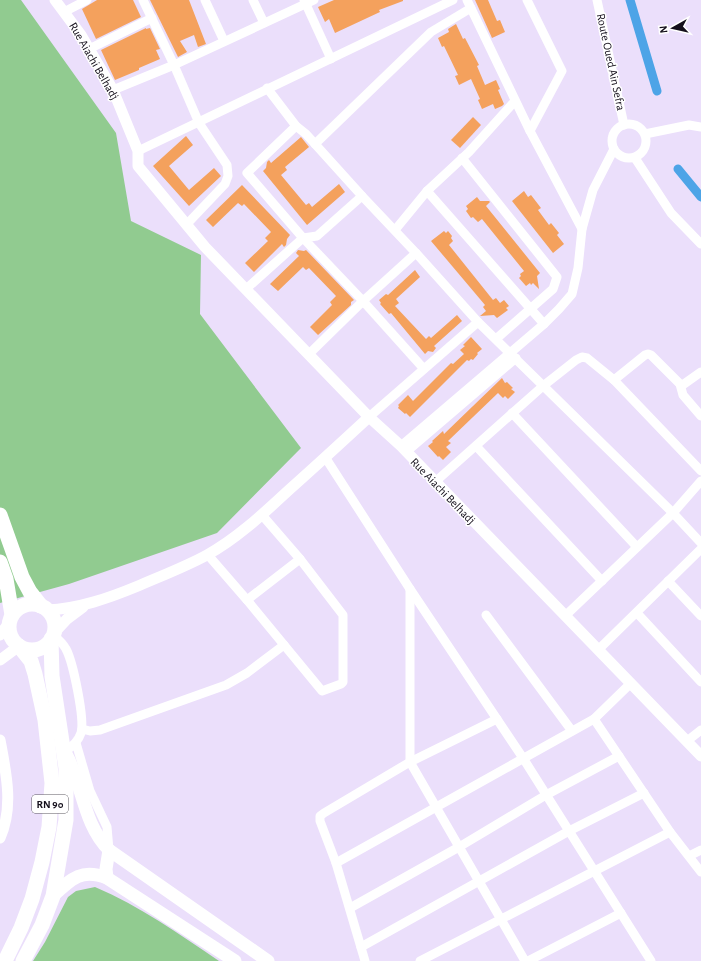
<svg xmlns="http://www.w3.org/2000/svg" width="701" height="961" viewBox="0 0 701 961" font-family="'Alegreya Sans',sans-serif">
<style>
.green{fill:#91cb90}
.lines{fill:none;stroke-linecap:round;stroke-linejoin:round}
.canal{stroke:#4da4e7;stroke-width:9}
.building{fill:#f4a15d}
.minor{stroke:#fff;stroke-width:9}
.tertiary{stroke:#fff;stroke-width:11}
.secondary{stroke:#fff;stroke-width:13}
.trunk{stroke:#fff;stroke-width:15}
.labels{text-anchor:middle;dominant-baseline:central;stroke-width:3;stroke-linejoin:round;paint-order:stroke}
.shield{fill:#fff;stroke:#5a575f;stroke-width:1}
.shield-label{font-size:11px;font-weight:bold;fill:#140f1b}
.street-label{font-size:12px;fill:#140f1b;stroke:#fff}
</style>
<rect width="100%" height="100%" fill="#ebdffb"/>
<!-- green -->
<g class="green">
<polygon points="0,0 21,0 116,133 131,221 201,255 200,314 301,448 217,533 69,584 0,603"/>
<path d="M95 887C140 906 179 934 219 961H33L45 942 68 897 76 891Z"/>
</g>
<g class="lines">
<!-- canal -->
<g class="canal">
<polyline points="630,0 657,91"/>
<polyline points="678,169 701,197"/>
</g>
</g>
<!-- building -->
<g class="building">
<polygon points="97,0 133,0 141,17 96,39 82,9"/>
<polygon points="150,0 189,0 206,44 198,47 194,35 180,41 187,52 178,57"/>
<polygon points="334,0 403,0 403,1 379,10 380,12 335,33 329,19 325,22 318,7"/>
<polygon points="475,0 488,0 497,21 500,20 505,32 492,38"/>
<polygon points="456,24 463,39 465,38 479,65 477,66 485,85 496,80 500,89 498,90 504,104 502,106 495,109 493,104 482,109 478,100 480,99 471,79 459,85 455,76 458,75 444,46 442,47 438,38 449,32 448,29"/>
<polygon points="146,28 146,29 150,28 160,49 156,50 160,59 139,68 139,70 115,80 101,50"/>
<polygon points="473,117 481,125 460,148 451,140"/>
<polygon points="186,136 193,145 169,166 189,190 214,168 221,176 189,206 153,166"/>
<polygon points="301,137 309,147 285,167 287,170 281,175 306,205 309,203 312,207 339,184 345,192 307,225 263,171 266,168 267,162 269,160 271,163"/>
<polygon points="242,185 290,235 287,239 286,245 284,247 282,244 254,272 245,263 268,241 265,238 271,232 244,204 242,206 238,203 213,227 206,220"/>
<polygon points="524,191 528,197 531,195 541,208 538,210 549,225 551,223 559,233 557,235 564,244 553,253 512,201"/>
<polygon points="477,197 480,201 489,201 490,202 486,206 540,273 537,276 539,289 533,283 531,285 530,283 526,286 519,278 521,276 520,274 524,271 482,219 478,222 473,217 471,218 466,211 468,209 466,206"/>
<polygon points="444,231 446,233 448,231 452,236 451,238 453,241 449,245 493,300 496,298 500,303 504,300 509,306 506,308 508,310 497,318 494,315 480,316 486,311 483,307 485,305 431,241"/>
<polygon points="298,250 304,251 306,250 354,300 351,302 351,305 318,335 310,327 332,305 330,302 336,296 309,268 306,270 303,267 278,291 270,284 299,256 296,253"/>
<polygon points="415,270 420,277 396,299 399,303 395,306 426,339 429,336 431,338 457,315 462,321 434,346 436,348 433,352 428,351 425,354 391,313 389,314 380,304 381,303 379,300 386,294 388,295"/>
<polygon points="471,337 482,349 477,353 478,354 473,360 471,359 469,361 467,360 410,417 406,413 405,414 398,408 399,406 398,405 408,395 413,401 451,363 453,364 464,354 460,350 465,346 463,345"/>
<polygon points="502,378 505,383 507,382 513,388 511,389 515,392 508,399 505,396 503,398 498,393 448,441 451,443 446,447 451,452 443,460 439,456 438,457 428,446 433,442 432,441 443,431 444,434"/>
</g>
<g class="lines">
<!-- minor -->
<g class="minor">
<polyline points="143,0 174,65 199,123 227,165 228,176 225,184 187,224"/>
<polyline points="205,0 224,41"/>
<polyline points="253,0 264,23"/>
<polyline points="304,0 331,59"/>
<polyline points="467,0 530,131 582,229"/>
<polyline points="527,0 562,71 530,131"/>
<polyline points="597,0 624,125"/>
<polyline points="64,12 87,0"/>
<polyline points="89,49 152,18"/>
<polyline points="267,88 296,126 306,134 362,196 416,253 478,322 673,513 701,543"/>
<polyline points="113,90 174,65 314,0"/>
<circle cx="629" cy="141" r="17"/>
<polyline points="645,134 689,125 701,127"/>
<polyline points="315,144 431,32 471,8"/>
<polyline points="138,151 453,0"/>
<polyline points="462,158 557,277 553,289 496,339"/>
<polyline points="635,158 671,213 701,244"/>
<polyline points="427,191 544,324"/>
<polyline points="362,196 317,236 303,238 363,301 416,253"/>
<polyline points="395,230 427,191 469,152 515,101"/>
<polyline points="246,289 303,238 247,173 296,126"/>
<polyline points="309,354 363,301 424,369"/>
<polyline points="614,380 645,355 648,354 651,355 680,384 684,384 701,372"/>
<polyline points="680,384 683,395 701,416"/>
<polyline points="512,413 637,547"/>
<polyline points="369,417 478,322"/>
<polyline points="401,446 544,324 559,309 572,294 578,268 582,229 593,190 614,149"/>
<polyline points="476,446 602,581"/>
<polyline points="406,452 516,358"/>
<polyline points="325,457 410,589 523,758 651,961"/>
<polyline points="435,482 543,386 576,360 582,357 587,358 614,380 701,471"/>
<polyline points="208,555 247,600 322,691 341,684 343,682 343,615 300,559 262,515"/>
<polyline points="668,581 701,616"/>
<polyline points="410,589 410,762 525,961"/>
<polyline points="247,600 300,559"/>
<polyline points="637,613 701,682"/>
<polyline points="486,615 572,731"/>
<polyline points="565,616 673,513 701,481"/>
<path d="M53 635C58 639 63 643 66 649 73 662 85 719 81 733 78 742 72 747 65 751"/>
<polyline points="598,650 701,549"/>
<polyline points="594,719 670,832 701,872"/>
<polyline points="82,729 90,731 100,730 226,685 247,673 284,645"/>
<polyline points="687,741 701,730"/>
<polyline points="76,743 90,791 107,827 109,850"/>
<polyline points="689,856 701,850"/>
<polyline points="336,863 594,719 631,683"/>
<polyline points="350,908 459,847 546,795 619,756"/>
<polyline points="361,947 569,831 644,793"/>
<polyline points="365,961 336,863 320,821 320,816 324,813 410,762 497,719"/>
<polyline points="420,961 670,832"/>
<polyline points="528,961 621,913"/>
</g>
<!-- tertiary -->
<g class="tertiary">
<polyline points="55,0 81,35 113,90 138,151 138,166 205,247 369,417 401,446 701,756"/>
<path d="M47 610C78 609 109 598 138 586 161 576 185 567 207 555 238 538 265 512 290 489 317 465 343 441 369 417"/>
<polyline points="54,633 67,619 83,607"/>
<polyline points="0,635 9,623"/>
<polyline points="0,660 19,646"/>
<path d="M0 740C6 772 14 807 0 838"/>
</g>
<!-- secondary -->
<g class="secondary">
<path d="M66 754C83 785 83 824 109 850L268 961"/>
<polyline points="107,878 106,869 109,850"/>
<path d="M53 896C71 879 81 868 107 878L235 961"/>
</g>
<!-- trunk -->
<g class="trunk">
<polyline points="0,515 22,577 30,592 41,606"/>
<polyline points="0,562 6,579 12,615"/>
<circle cx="32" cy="627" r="23"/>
<polyline points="5,961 21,928 32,899 42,862 49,827 52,783 45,720 35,674 31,661 19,646"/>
<polyline points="23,961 42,925 53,896 66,820 66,768 52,676 51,639"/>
</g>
</g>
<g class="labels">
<!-- shield labels -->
<rect class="shield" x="32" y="795" width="36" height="18" rx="3"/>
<g class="shield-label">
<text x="50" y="804">RN 90</text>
</g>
<!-- street labels -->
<g class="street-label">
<text transform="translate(94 61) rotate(60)">Rue Aiachi Belhadj</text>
<text transform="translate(611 62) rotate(78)">Route Oued Ain Sefra</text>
<text transform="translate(443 491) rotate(46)">Rue Aiachi Belhadj</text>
</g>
</g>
<!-- north arrow -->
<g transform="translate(673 28) rotate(262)" stroke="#ffffff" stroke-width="3" paint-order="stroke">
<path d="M0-3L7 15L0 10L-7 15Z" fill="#140f1b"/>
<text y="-6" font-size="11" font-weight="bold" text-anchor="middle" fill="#140f1b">N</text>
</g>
</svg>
